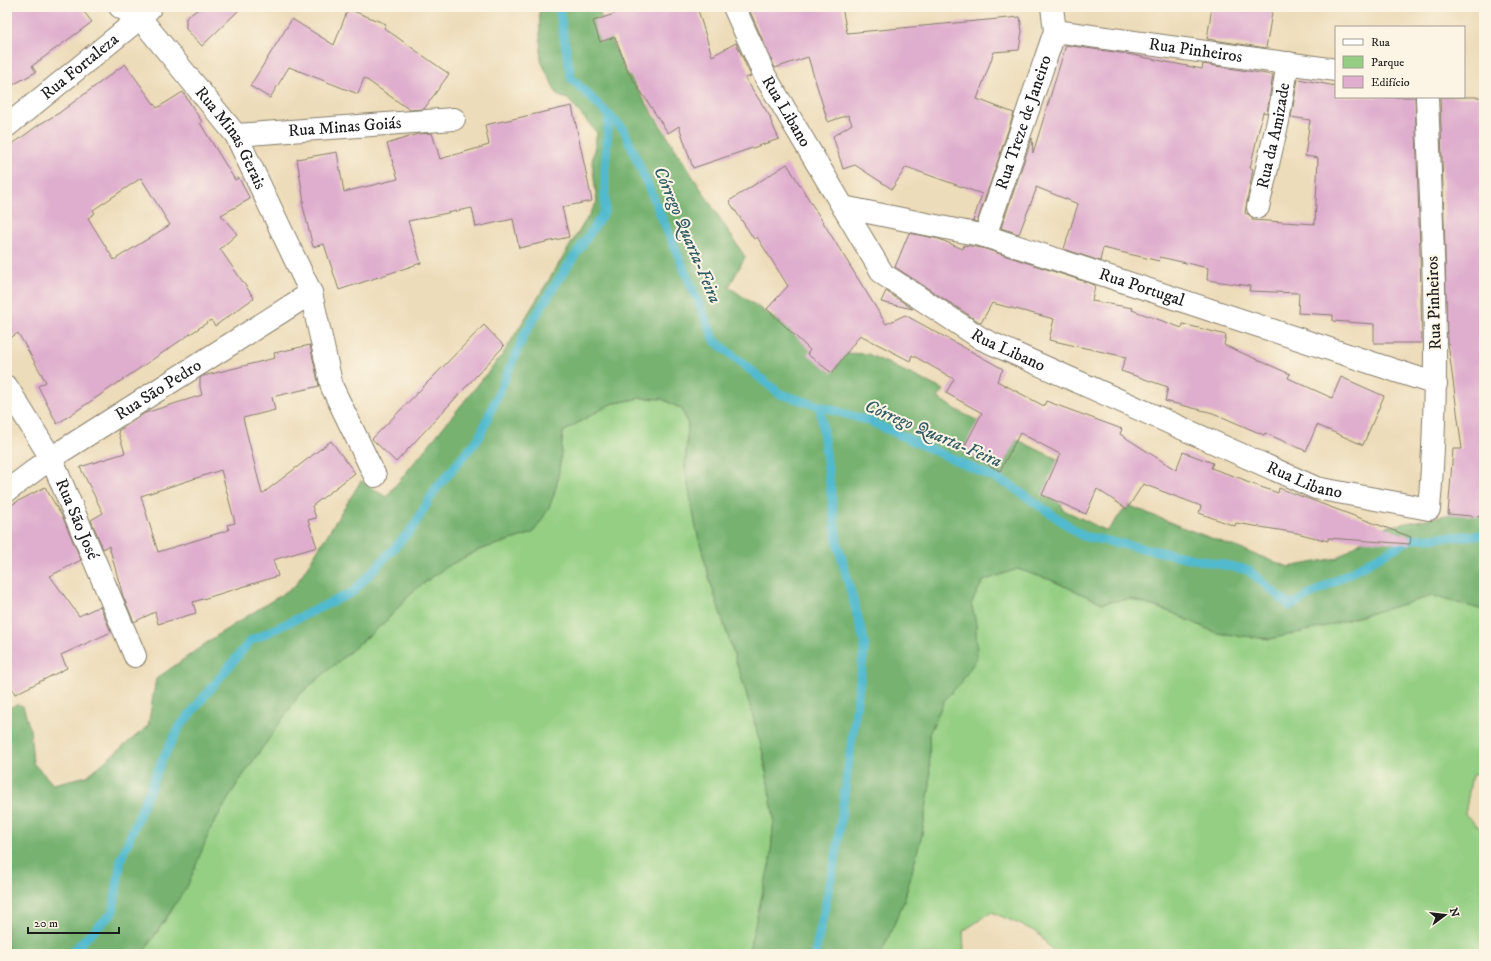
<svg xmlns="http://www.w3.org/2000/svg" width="1491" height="961" viewBox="0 0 1491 961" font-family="'IM FELL DW Pica',serif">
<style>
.green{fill:#94cf83;stroke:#587650}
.forest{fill:#77b271;stroke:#4a6746}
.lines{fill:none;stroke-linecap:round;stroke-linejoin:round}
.stream{stroke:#51bacf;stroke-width:9}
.building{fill:#dfaece;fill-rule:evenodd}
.minor-casing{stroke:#847c6a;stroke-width:24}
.minor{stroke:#fff;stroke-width:22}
.labels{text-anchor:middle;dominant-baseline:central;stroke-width:4;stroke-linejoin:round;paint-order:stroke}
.street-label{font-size:17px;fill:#1c1c1c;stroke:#fcf5e5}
.water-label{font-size:18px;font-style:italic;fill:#315b64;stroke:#fcf5e5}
</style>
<rect width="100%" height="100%" fill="#fcf5e5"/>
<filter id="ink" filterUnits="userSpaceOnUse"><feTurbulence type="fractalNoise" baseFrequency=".025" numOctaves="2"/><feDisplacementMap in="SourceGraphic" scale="8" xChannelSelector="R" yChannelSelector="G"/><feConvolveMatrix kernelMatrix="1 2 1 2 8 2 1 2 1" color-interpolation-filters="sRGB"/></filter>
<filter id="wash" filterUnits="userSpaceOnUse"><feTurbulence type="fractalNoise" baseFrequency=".012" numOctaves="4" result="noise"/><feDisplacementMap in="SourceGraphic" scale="16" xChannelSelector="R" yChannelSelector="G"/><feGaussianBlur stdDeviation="0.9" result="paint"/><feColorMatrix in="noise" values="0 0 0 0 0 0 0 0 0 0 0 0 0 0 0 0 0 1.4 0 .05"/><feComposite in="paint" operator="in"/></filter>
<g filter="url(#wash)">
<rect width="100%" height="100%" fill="#eddcb9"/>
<!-- green -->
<g class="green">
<polygon points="641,398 662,399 682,409 688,425 685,468 696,528 711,584 746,692 763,753 774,818 770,862 748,954 142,954 171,912 211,828 237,784 300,694 386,621 412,592 446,567 479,550 533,533 554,495 559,465 563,432 586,418 611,404"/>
<polygon points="1017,569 1051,580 1102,603 1131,599 1171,612 1216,633 1270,639 1319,628 1432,596 1484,610 1484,773 1472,775 1465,814 1484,832 1484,954 1055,954 1037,932 992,912 963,931 964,954 881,954 904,901 922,834 930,785 929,734 945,699 960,684 976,623 971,604 983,581"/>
</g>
<!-- forest -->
<path class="forest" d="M539 7H597L622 65 688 169 745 257 729 287 823 352 868 354 944 390 938 398 962 413 1057 459 1062 509 1107 531 1128 505 1179 526 1289 567 1337 558 1381 528 1452 514 1484 510V610L1432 596 1319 628 1270 639 1216 633 1171 612 1131 599 1102 603 1051 580 1017 569 983 581 971 604 976 623 977 658 960 684 945 699 929 734 930 785 922 834 904 901 881 954H748L770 862 774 818 763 753 746 692 711 584 696 528 685 468 688 425 682 409 662 399 641 398 611 404 586 418 563 432C561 452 560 474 554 494 550 509 541 521 533 533L479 550 446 567 412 592 386 621 300 694 237 784 211 828 188 885 142 954H7V709L17 704 23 706 30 729 33 763 53 784 87 776 148 726 156 679 219 634 295 586 361 481 386 497 503 354 597 202 592 162 597 133 568 99 558 96 541 61Z"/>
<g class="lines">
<!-- stream -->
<g class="stream">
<polyline points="559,7 571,78 624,130 715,341 780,394 869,421 1010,485 1083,536 1248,570 1290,606 1411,539 1484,535"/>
<polyline points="70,954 113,912 121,859 161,762 180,726 250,641 353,592 412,529 435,490 479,438 525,333 559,279 605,211 605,170 609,115"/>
<polyline points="815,954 836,855 865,644 837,541 820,406"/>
</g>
</g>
<g id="blocks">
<!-- building -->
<g class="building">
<polygon points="7,7 80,7 92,22 32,66 36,72 7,88"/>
<polygon points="201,7 242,7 202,46 186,29 186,18"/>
<polygon points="613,7 697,7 712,56 736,43 751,76 745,78 771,118 770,119 779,139 693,168 679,126 668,133 628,72 615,37 600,42 593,21 614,14"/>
<polygon points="748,7 842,7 847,33 1020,17 1022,31 1019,50 994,52 977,99 1014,113 977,222 973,221 982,194 906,167 892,189 855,165 843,169 833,136 852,124 848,115 828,122 808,57 775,68"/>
<polygon points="1212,7 1273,7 1266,48 1207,39"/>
<polygon points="348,9 386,24 384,28 449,74 424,109 410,110 364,78 358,94 289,67 270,98 250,86 292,19 334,45"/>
<polygon points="1066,45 1127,54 1202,69 1203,64 1273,75 1267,113 1263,112 1250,168 1253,169 1245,213 1248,214 1253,218 1252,220 1315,224 1318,158 1305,156 1310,120 1291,117 1298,79 1336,86 1336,97 1415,97 1420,252 1422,343 1374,343 1374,324 1333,321 1333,315 1298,313 1299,293 1249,291 1250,286 1207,280 1208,268 1160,257 1159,261 1103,248 1100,261 1064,249 1078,204 1036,187 1036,190 1019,234 1001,228 1032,138 1033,153"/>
<path d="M125 64 157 108 183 92 202 122 200 123 235 180 239 178 250 199 221 215 237 234 220 249 254 298 215 326 211 320 57 424 38 386 46 382 18 333 7 340V148L40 124 59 113ZM141 178 170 225 114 260 88 218 95 213 93 210Z"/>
<polygon points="1440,97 1484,97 1484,498 1482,517 1448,514 1453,449 1462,449 1448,343 1447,343 1445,251"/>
<polygon points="572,106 592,201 562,207 569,237 519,248 513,219 476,227 472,208 408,221 421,263 339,290 324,244 313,247 302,202 304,202 297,159 337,152 344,192 398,179 387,144 418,134 432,133 440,159 489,145 485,125"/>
<polygon points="787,164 886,324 905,315 1003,369 997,381 1044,406 1046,401 1122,429 1120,434 1176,470 1183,452 1213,463 1211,468 1245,480 1244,481 1278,493 1279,488 1411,537 1410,544 1328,538 1328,541 1297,533 1236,523 1235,526 1199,513 1201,506 1143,484 1127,509 1097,489 1086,514 1042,495 1060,454 1020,433 1000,471 962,451 982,413 946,393 954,379 912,355 910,361 860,335 832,373 807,354 810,350 767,309 788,286 757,237 754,239 729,201"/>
<polygon points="909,233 939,239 963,249 964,245 982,248 1095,285 1092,301 1133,308 1132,310 1182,328 1183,324 1226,335 1224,345 1290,374 1288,378 1332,398 1341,377 1384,396 1363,445 1317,425 1306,451 1265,433 1264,435 1213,413 1165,401 1168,387 1121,371 1126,357 1049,340 1054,319 992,303 981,323 895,267"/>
<polygon points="886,291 913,309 881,302"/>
<polygon points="484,325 504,346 396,462 372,439"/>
<path d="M310 345 319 386 272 397 275 410 243 418 262 494 331 441 355 473 312 506 316 518 308 520 317 547 273 560 278 576 193 602 196 613 158 624 155 612 134 622 123 596 109 546 103 549 91 520 103 513 80 467 125 453 118 431 145 413 202 395 200 387V378L203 376 275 358 274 353ZM221 470 235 523 227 525 229 530 158 552 141 496Z"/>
<polygon points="45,487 63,518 81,560 50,576 79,616 100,606 111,632 61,655 67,668 15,694 7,678 7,507"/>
</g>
</g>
</g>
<g filter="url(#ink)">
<use href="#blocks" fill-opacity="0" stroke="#847c6a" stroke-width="1"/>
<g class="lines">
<defs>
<g id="minor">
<path id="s1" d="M120 7 140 18 236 135 311 293 332 387 375 476"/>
<path id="s2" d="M734 7 765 76 883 274 982 339 1316 488 1429 509C1441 372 1432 234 1427 97"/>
<path id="s3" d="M1055 31 1336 70"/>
<path id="s4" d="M7 126 140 18 150 8"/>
<path id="s5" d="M236 135 454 119"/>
<path id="s6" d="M843 207 985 236 1436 384"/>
<path id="s7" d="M1258 207 1278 121 1288 63"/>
<path id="s8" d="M985 236 1055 31 1052 7"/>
<path id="s9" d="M7 387 51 458 135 656"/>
<path id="s10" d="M7 491 51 458 311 293"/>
</g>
</defs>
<!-- minor casing -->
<use href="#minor" class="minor-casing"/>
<!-- minor -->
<use href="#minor" class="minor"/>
</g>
</g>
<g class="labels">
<!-- street labels -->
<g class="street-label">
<text stroke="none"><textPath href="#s3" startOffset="142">Rua Pinheiros</textPath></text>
<text stroke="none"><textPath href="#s4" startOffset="94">Rua Fortaleza</textPath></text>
<text stroke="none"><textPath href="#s2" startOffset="117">Rua Libano</textPath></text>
<text stroke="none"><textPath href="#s8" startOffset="120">Rua Treze de Janeiro</textPath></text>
<text stroke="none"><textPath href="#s5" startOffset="109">Rua Minas Goiás</textPath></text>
<text stroke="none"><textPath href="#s7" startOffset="73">Rua da Amizade</textPath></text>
<text stroke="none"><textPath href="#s1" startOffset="174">Rua Minas Gerais</textPath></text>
<text stroke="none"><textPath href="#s6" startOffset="310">Rua Portugal</textPath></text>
<text transform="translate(1434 303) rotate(-92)">Rua Pinheiros</text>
<text stroke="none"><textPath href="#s2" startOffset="453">Rua Libano</textPath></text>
<text stroke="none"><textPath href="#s10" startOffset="182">Rua São Pedro</textPath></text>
<text stroke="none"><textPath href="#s2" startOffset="777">Rua Libano</textPath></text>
<text stroke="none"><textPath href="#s9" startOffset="150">Rua São José</textPath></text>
</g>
<!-- water labels -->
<g class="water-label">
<text transform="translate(687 235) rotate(67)">Córrego Quarta-Feira</text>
<text transform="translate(933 434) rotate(23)">Córrego Quarta-Feira</text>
</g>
</g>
<!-- margin -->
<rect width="1491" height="961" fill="none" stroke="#fcf5e5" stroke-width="24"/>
<!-- legend -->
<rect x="1335" y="26" width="130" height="72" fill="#fcf5e5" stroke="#a29e95"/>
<rect x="1343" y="39" width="20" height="6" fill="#ffffff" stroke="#a29e95"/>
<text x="1371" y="46" font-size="12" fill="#1c1c1c">Rua</text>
<rect x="1343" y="56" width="20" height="12" fill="#94cf83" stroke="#a29e95"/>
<text x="1371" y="66" font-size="12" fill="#1c1c1c">Parque</text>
<rect x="1343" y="76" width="20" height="12" fill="#dfaece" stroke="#a29e95"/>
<text x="1371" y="86" font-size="12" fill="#1c1c1c">Edifício</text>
<!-- north arrow -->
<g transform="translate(1445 915) rotate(75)" stroke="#fcf5e5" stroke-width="3" paint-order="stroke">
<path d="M0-3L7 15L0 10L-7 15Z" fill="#1c1c1c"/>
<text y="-6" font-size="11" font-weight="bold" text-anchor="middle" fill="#1c1c1c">N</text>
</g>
<!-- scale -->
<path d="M28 927v6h91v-6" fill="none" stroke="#1c1c1c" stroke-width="2"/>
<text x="34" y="927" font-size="12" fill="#1c1c1c" stroke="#fcf5e5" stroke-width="3" paint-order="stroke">20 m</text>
</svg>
